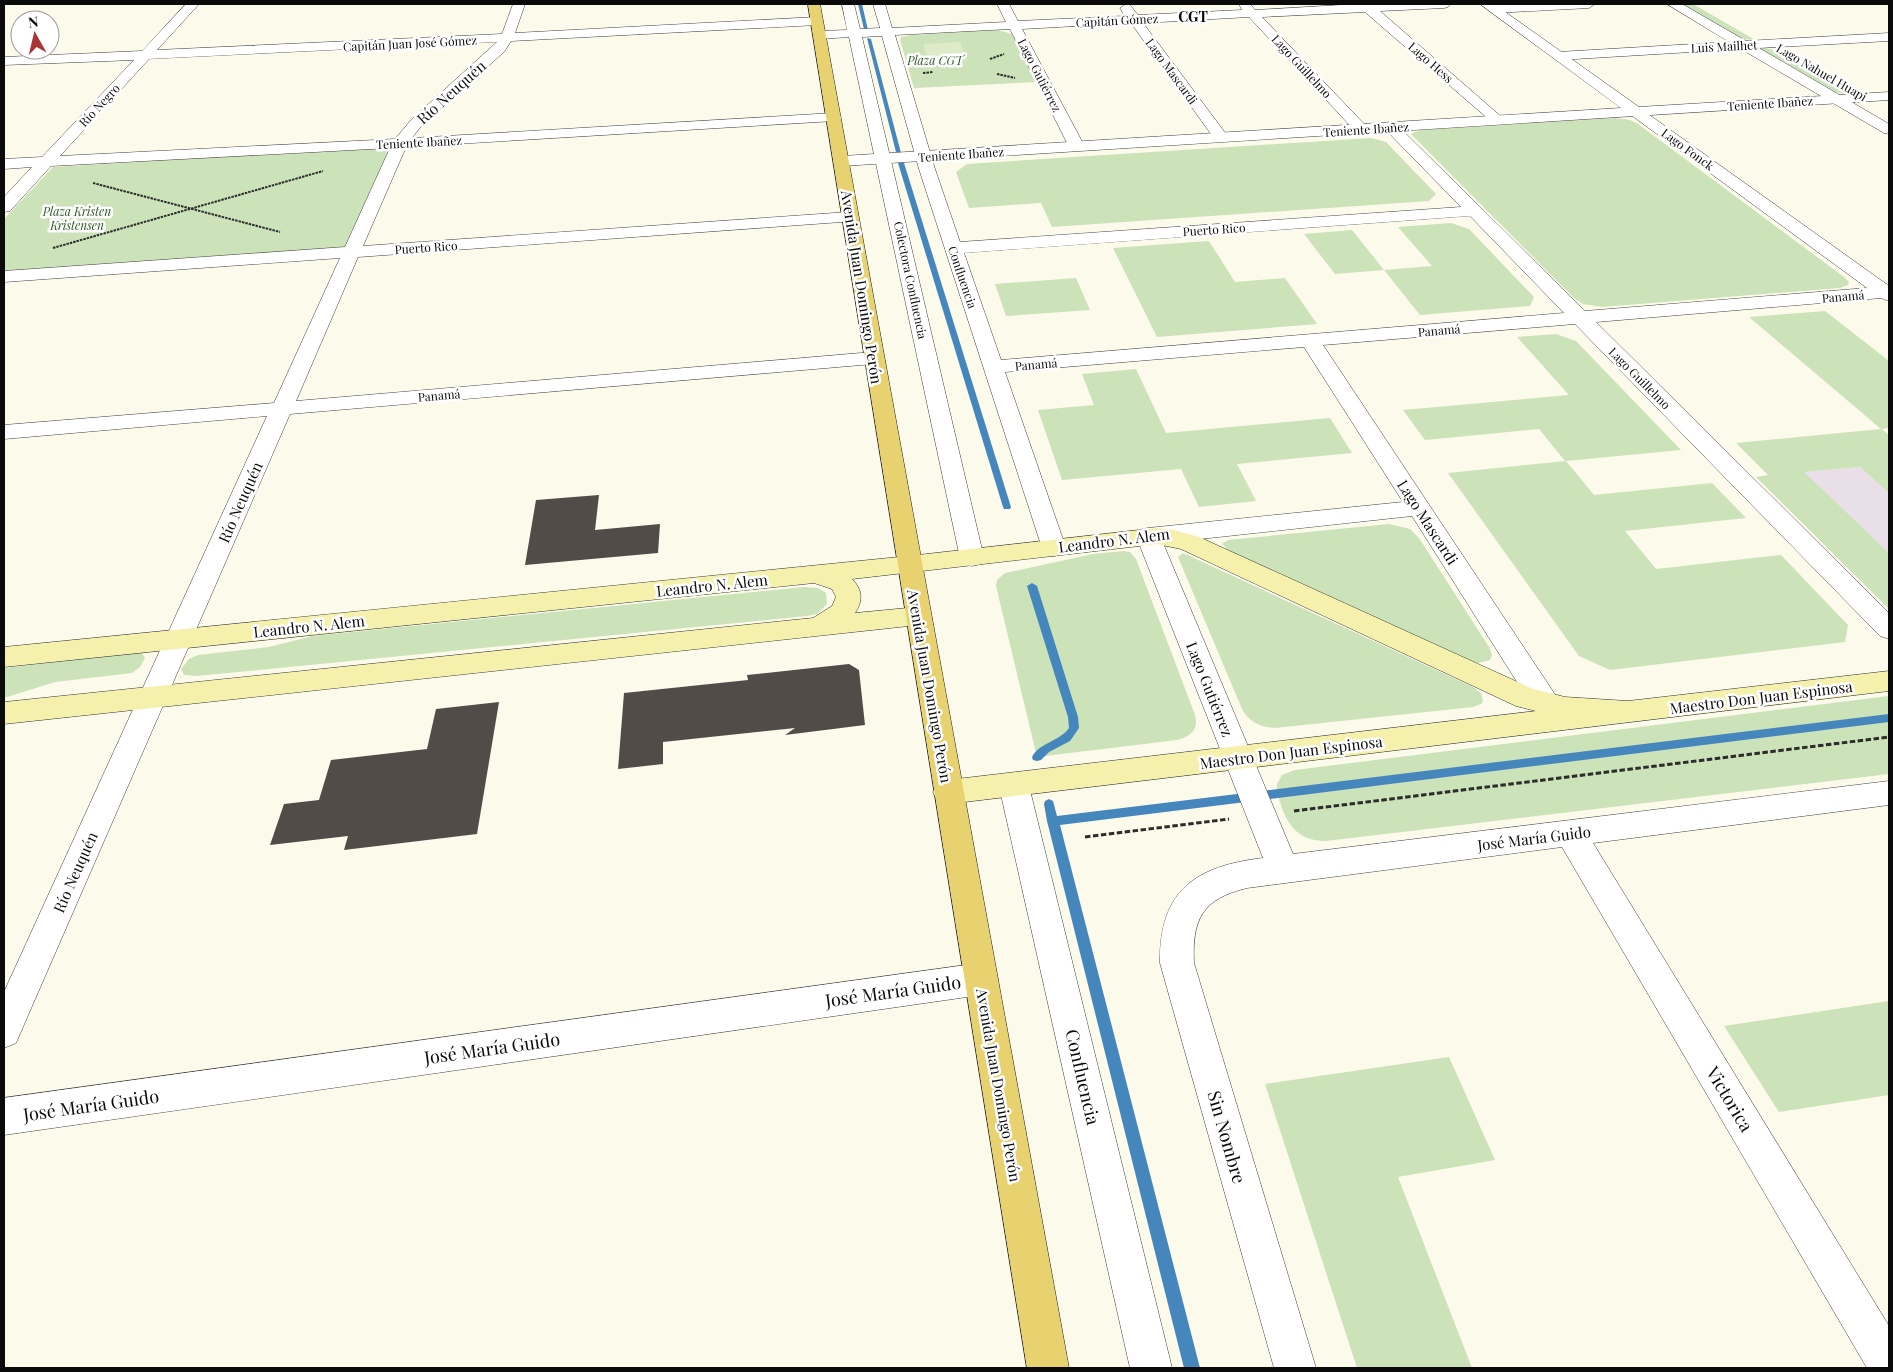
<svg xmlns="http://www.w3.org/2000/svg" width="1893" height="1372" viewBox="0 0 1893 1372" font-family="'Playfair Display',serif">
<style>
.industrial{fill:#e8dfe9}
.green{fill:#cce2b9}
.pitch{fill:#ddebc9}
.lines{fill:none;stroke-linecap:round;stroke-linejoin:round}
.stream{fill:#4586bc;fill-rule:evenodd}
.building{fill:#524c48}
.minor-casing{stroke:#3d3d3d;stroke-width:1}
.tertiary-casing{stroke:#3d3d3d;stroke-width:1}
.secondary-casing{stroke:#2c2c2c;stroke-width:1}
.primary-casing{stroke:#1b1b1b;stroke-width:1}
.path-far1{stroke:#2c2c2c;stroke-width:2;stroke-dasharray:2.5 1;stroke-linecap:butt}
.path{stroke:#2c2c2c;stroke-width:3;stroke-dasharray:5.5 2.5;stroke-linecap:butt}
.minor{fill:#fff;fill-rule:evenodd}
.tertiary{fill:#fff;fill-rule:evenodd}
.secondary{fill:#f5f1ad;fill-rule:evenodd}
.primary{fill:#e8d16f;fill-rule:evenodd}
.labels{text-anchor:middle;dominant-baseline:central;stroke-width:5;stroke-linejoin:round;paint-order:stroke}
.far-street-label{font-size:12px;fill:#0a0a0a;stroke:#fff}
.far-park-label{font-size:12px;font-style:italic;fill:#2c5924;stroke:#fff}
.far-neighbourhood-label{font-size:14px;font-weight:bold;fill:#0a0a0a;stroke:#fff}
.street-label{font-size:15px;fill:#0a0a0a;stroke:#fff}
.near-street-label{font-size:18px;fill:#0a0a0a;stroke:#fff}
</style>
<rect width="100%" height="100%" fill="#fcfaea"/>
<!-- industrial -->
<polygon class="industrial" points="1860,467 1889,493 1889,553 1803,472"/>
<!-- green -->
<g class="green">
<polygon points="1682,4 1693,4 1755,40 1743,39"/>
<polygon points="998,30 1012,34 1036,82 914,88 900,40 901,37 911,35"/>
<polygon points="1766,48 1773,50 1846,94 1834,92 1760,49"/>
<polygon points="1615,118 1630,120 1638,124 1844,277 1849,282 1848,285 1840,288 1602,307 1583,304 1574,298 1411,134 1420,130"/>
<polygon points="1371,138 1386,142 1436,194 1429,201 1052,227 1041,203 969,208 956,172 967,164"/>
<polygon points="398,147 352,252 4,275 4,219 53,167"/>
<polygon points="1451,223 1469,229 1534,297 1530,306 1420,315 1384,270 1335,274 1304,234 1352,230 1384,270 1432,266 1398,227"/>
<polygon points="1209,241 1235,282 1285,278 1317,324 1157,337 1113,248"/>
<polygon points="1076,278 1090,310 1006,316 995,284"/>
<polygon points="1825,311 1889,361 1889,428 1882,429 1889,435 1889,493 1860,467 1804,472 1889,553 1889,609 1756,477 1768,475 1736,443 1881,429 1749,317"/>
<polygon points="1556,334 1576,341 1681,450 1566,461 1594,495 1712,483 1746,518 1625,531 1656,569 1781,555 1848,625 1845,642 1610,670 1579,656 1448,473 1565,461 1539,429 1425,440 1403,410 1569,395 1517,337"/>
<polygon points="1136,369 1166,433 1330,418 1352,453 1237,464 1256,501 1199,507 1181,469 1062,480 1038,410 1094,405 1082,374"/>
<polygon points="1389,524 1410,529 1419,538 1489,647 1492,655 1490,660 1478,663 1468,660 1228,550 1222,544 1228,540"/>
<path d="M1123 551 1130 552 1136 559 1195 715C1199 730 1191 736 1177 740L1037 757 996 586 997 580 1005 573 1093 554Z"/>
<path d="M1183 553 1473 687 1481 693 1483 701 1481 704 1473 707 1275 728C1260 727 1249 722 1242 709L1178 557Z"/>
<polygon points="804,587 818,588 826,593 827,604 817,614 807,616 197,676 184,675 181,669 189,659 198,655 269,647 313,636"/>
<polygon points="135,653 142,653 145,658 140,667 132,673 55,682 4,698 4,668"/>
<path d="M1889 696V774L1326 841C1293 841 1284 819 1277 791V784L1282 775 1295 770Z"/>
<polygon points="1889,1001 1889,1095 1779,1112 1724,1026"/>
<polygon points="1449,1057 1495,1160 1398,1177 1472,1368 1357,1368 1265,1084"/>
</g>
<!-- pitch -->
<polygon class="pitch" points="960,42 967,60 929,62 923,44"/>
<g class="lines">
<!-- stream -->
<g class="stream">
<polygon points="858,4 862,4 868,30 864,29"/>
<polygon points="867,38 871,39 901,153 896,152"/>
<polygon points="901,161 904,163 1011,507 1010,509 1004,509 1003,507 898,163"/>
<path d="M1032 583 1037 586 1078 717 1079 728 1070 741 1049 752 1041 760 1037 761 1033 760 1032 757C1040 742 1059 742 1069 728L1068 717 1027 586Z"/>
<polygon points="1889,714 1889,722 1060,825 1200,1368 1184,1368 1047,821 1044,804 1045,801 1049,799 1053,801 1057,816"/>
</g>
</g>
<!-- building -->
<g class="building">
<polygon points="599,495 595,530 660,524 658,553 525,565 536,500"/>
<polygon points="849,664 859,670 865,725 785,735 795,728 663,742 663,764 618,769 624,693 748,680 747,675"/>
<polygon points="499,702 477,834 344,850 348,836 270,845 284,804 319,800 331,760 427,749 436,709"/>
</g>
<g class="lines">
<defs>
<g id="minor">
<path d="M186 4H199L157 50 502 34 513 4H525L515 33 817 17 823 21 817 25 511 41 504 52 422 125 412 138 834 113 839 114 841 117 839 120 834 121 406 147 363 246 849 212 855 213 858 217 855 221 358 257 296 401 873 352 880 354 883 358 880 362 873 364 290 414 16 1043 4 1048V992L267 416 4 439V425L274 403 340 258 4 282V271L345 247 390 148 51 166 10 211 4 212V197L32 167 4 169V159L42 157 134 60 4 65V57L142 51ZM497 42 412 119 395 139 60 156 149 59Z"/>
<path d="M842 4H854L860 29 880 28 873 4H885L892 28 1006 22 997 4H1009L1018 21 1125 16 1120 8 1126 4 1130 5 1138 15 1242 10 1239 4H1250L1255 10 1358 4H1450L1448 7 1444 8 1380 11 1505 120 1503 123H1493L1365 12 1262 17 1366 126 1369 129 1366 132H1356L1249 17 1143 23 1229 138 1226 141H1216L1131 23 1022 29 1085 147 1083 150H1071L1069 147 1010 29 895 35 935 169 960 242 1461 207 1386 130 1383 127 1386 124H1396L1585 311 1867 288 1631 115 1629 112 1631 109H1641L1889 286V301L1881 298 1596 322 1889 613V639L1880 636 1575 324 1323 345 1556 696 1560 704 1556 712 1546 715 1536 712 1412 516 1163 543 1293 854 1889 781V805L1593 843 1889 1326V1368H1867L1562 847 1247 888C1202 899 1192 919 1194 963L1316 1368H1274L1160 963C1159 890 1196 866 1263 858L1136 536 1139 530 1148 528 1403 502 1304 347 1005 372 1066 548 1063 554 1054 556 1045 554 1042 548 919 169 882 36 862 37 984 558 981 564 972 566 963 564 960 558 849 37 820 39 813 35 820 31 847 30ZM1470 216 1564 313 1001 360 964 253Z"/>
<polygon points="1522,4 1595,4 1589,8 1493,13 1487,9 1493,5"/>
<polygon points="1667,4 1682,4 1746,41 1889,33 1889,41 1759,48 1889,124 1889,134 1884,133 1741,49 1558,60 1551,56 1558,52 1729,42"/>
<polygon points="1014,774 1025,777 1029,786 1172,1368 1130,1368 999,786 1003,777"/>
<polygon points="981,963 993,968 998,979 993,990 981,995 4,1135 4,1098"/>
</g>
<polygon id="tertiary" points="1480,4 1494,4 1639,107 1889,92 1889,100 842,166 836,164 834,161 836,158 842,156 1621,108"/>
<path id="secondary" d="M1157 528 1174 530 1199 537 1533 689 1565 697 1628 701 1889 671V691L948 804 937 801 933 792 937 783 948 780 1536 711 1516 706 1181 549 1157 544 852 579C863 590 863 601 855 613L918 607 927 609 931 616 927 623 918 625 4 724V702L813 618 832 606 836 597 832 589 814 583 4 667V647L909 556Z"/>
<polygon id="primary" points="808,4 820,4 1069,1368 1027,1368"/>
</defs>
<!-- minor casing -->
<use href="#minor" class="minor-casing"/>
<!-- tertiary casing -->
<use href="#tertiary" class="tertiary-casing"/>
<!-- secondary casing -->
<use href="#secondary" class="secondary-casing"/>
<!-- primary casing -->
<use href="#primary" class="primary-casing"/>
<!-- path-far1 -->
<g class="path-far1">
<polyline points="990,59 1004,54"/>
<polyline points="923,73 933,72"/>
<polyline points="997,74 1015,78"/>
<polyline points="93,183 280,232"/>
<polyline points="53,248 323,171"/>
</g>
<!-- path -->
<g class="path">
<polyline points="1294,811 1889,737"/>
<polyline points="1085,837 1229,819"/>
</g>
<!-- minor -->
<use href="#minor" class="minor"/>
<!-- tertiary -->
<use href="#tertiary" class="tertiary"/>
<!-- secondary -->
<use href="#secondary" class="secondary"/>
<!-- primary -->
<use href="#primary" class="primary"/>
</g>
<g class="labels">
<!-- far-street labels -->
<g class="far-street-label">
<text transform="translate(1117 20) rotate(-3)">Capitán Gómez</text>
<text transform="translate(410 43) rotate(-3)">Capitán Juan José Gómez</text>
<text transform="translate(1724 46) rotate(-3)">Luis Mailhet</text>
<text transform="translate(1431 62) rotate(41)">Lago Hess</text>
<text transform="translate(1302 66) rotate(47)">Lago Guillelmo</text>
<text transform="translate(1172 71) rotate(54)">Lago Mascardi</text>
<text transform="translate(1822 72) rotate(30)">Lago Nahuel Huapi</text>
<text transform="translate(1040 75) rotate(63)">Lago Gutiérrez</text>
<text transform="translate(1770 103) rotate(-4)">Teniente Ibañez</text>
<text transform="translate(99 105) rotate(-47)">Río Negro</text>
<text transform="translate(1366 129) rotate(-4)">Teniente Ibañez</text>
<text transform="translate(419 142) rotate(-3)">Teniente Ibañez</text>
<text transform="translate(1688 149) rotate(36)">Lago Fonck</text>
<text transform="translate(961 154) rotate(-4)">Teniente Ibañez</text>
<text transform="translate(1214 229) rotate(-4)">Puerto Rico</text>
<text transform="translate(426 247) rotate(-4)">Puerto Rico</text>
<text transform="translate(963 277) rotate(71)">Confluencia</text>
<text transform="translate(911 280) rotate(78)">Colectora Confluencia</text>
<text transform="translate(1843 296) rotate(-5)">Panamá</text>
<text transform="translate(1439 330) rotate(-5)">Panamá</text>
<text transform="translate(1036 364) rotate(-5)">Panamá</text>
<text transform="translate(1640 378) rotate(45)">Lago Guillelmo</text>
<text transform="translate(439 395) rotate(-5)">Panamá</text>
</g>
<!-- far-park labels -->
<g class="far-park-label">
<text x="935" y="60">Plaza CGT</text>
<text x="77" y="211">Plaza Kristen<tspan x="77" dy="14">Kristensen</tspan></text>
</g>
<!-- far-neighbourhood labels -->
<g class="far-neighbourhood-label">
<text x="1193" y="16">CGT</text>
</g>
<!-- street labels -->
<g class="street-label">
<text transform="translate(451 92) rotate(-42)">Río Neuquén</text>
<text transform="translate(862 287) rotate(81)">Avenida Juan Domingo Perón</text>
<text transform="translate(240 502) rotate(-66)">Río Neuquén</text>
<text transform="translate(1428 522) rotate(57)">Lago Mascardi</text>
<text transform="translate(1114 540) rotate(-7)">Leandro N. Alem</text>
<text transform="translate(712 585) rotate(-6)">Leandro N. Alem</text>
<text transform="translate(309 626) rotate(-6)">Leandro N. Alem</text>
<text transform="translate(930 686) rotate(80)">Avenida Juan Domingo Perón</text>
<text transform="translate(1210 689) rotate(68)">Lago Gutiérrez</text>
<text transform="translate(1761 697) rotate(-7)">Maestro Don Juan Espinosa</text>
<text transform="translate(1291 752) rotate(-7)">Maestro Don Juan Espinosa</text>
<text transform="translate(1534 838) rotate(-7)">José María Guido</text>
<text transform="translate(75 872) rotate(-66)">Río Neuquén</text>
<text transform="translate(999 1085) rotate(80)">Avenida Juan Domingo Perón</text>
</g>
<!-- near-street labels -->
<g class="near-street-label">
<text transform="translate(893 991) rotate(-8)">José María Guido</text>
<text transform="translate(492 1048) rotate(-8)">José María Guido</text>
<text transform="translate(1083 1077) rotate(77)">Confluencia</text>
<text transform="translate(1730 1099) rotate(59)">Victorica</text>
<text transform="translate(91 1105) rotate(-8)">José María Guido</text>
<text transform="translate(1227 1137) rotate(74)">Sin Nombre</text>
</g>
</g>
<!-- border -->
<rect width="1893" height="1372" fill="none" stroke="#0a0a0a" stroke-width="10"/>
<!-- north arrow -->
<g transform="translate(35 35) rotate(352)"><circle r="24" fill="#ffffff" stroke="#9d9d9d"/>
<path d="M0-4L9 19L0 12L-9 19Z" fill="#a93534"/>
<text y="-8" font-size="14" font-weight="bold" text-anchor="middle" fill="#0a0a0a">N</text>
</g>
</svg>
